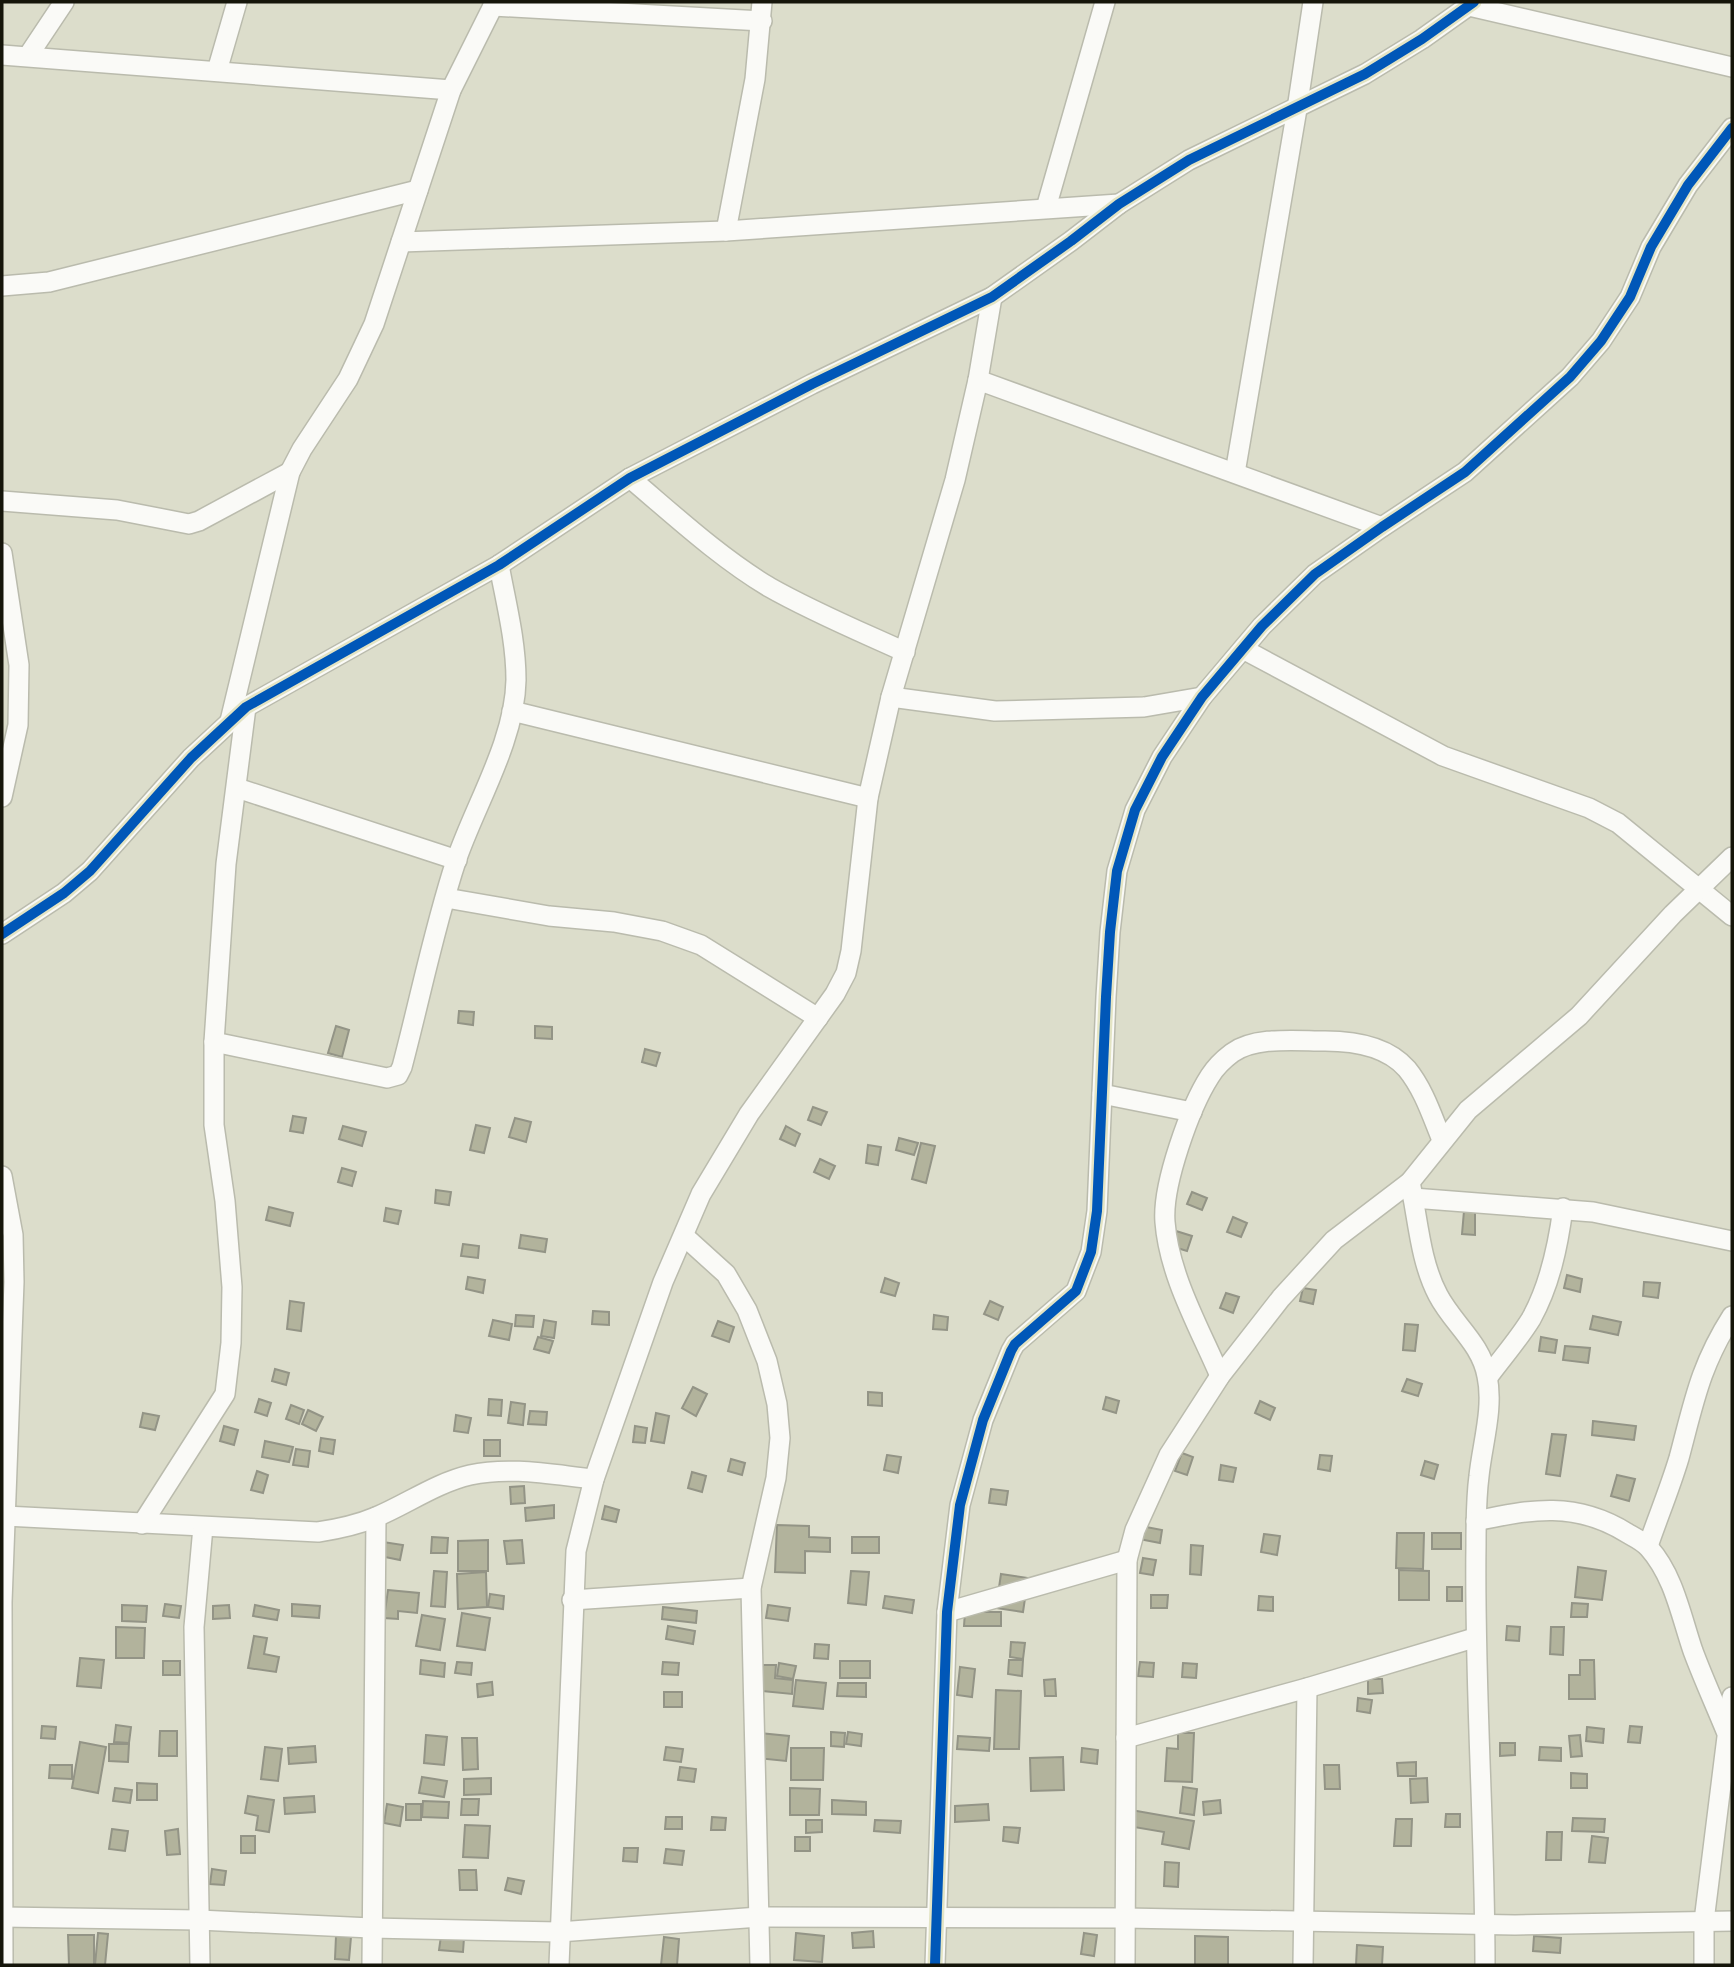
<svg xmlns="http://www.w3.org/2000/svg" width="1734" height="1967" viewBox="0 0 1734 1967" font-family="Barlow,sans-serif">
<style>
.building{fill:#b2b39c;stroke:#939486;stroke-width:2}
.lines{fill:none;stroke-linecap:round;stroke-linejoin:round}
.street-casing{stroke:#babbad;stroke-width:22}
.street{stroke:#fafaf7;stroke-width:19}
.cycleway-casing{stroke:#e3e4c4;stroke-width:15}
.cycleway{stroke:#0057b8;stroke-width:10}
</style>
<rect width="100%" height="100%" fill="#dcddcb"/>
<!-- building -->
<g class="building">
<polygon points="459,1011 474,1012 473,1025 458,1023"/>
<polygon points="336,1026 349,1030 342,1057 328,1053"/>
<polygon points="535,1026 552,1027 552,1039 535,1038"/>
<polygon points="645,1049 660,1053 656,1066 642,1062"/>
<polygon points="813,1107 827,1112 821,1125 808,1120"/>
<polygon points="293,1116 306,1118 303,1133 290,1131"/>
<polygon points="515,1118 531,1122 526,1142 509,1137"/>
<polygon points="476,1125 490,1128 484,1153 470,1150"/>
<polygon points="343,1126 366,1132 362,1146 339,1139"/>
<polygon points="786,1126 800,1134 795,1146 780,1139"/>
<polygon points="899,1138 918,1143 914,1155 896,1150"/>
<polygon points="921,1143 935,1146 926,1183 912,1179"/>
<polygon points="868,1145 881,1147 878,1165 866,1163"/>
<polygon points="820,1159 835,1166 829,1179 814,1172"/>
<polygon points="342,1168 356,1172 352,1186 338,1182"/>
<polygon points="436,1190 451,1192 449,1205 435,1203"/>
<polygon points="1192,1192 1207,1198 1202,1210 1187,1204"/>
<polygon points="269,1207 293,1213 290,1226 266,1220"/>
<polygon points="386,1208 401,1211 398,1224 384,1221"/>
<polygon points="1464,1211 1475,1211 1475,1235 1462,1234"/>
<polygon points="1233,1217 1247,1223 1241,1237 1227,1232"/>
<polygon points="1176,1231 1192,1236 1187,1251 1171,1246"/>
<polygon points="521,1235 547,1239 545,1252 519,1248"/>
<polygon points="463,1244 479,1246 478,1258 461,1256"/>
<polygon points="1567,1275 1582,1279 1580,1292 1564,1288"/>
<polygon points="468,1277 485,1280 483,1293 466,1289"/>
<polygon points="885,1278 899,1283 895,1296 881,1292"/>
<polygon points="1644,1282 1660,1283 1658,1298 1643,1296"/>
<polygon points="1303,1288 1316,1290 1313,1304 1300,1301"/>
<polygon points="1226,1293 1239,1297 1233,1313 1220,1308"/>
<polygon points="290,1301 304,1303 301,1331 287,1329"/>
<polygon points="990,1301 1003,1307 998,1320 984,1314"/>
<polygon points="593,1311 609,1312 609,1325 592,1324"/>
<polygon points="516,1315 534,1316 533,1327 515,1326"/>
<polygon points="934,1315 948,1317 947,1330 933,1329"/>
<polygon points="1593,1316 1621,1322 1618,1335 1590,1329"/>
<polygon points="493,1320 512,1324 509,1340 489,1336"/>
<polygon points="544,1320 556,1322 554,1338 541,1336"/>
<polygon points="718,1321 734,1327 729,1342 712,1336"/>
<polygon points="1405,1324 1418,1325 1415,1351 1403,1350"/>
<polygon points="538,1337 553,1341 549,1353 534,1349"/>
<polygon points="1541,1337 1557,1340 1555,1353 1539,1351"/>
<polygon points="1565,1346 1590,1348 1588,1363 1563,1360"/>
<polygon points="275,1369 289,1373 286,1385 272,1381"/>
<polygon points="1407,1379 1422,1384 1418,1396 1402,1391"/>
<polygon points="693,1387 707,1394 696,1416 682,1408"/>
<polygon points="868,1392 882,1393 882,1406 868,1405"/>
<polygon points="1106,1397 1119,1401 1116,1413 1103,1409"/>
<polygon points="259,1399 271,1403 267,1416 255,1412"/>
<polygon points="489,1399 502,1400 501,1416 488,1415"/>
<polygon points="1260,1401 1275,1408 1270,1420 1255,1413"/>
<polygon points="511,1402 525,1404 523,1425 508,1423"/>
<polygon points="291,1405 304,1410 299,1424 286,1419"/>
<polygon points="308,1410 323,1417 316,1431 302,1424"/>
<polygon points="530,1411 547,1412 546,1425 528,1424"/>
<polygon points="143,1413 159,1416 155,1430 140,1427"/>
<polygon points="656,1413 669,1416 664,1443 651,1441"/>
<polygon points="456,1415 471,1418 468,1433 454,1431"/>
<polygon points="1593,1421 1636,1426 1634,1440 1592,1435"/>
<polygon points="224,1426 238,1430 234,1445 220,1441"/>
<polygon points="635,1426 647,1428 645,1443 633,1442"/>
<polygon points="1552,1434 1566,1435 1560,1476 1546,1474"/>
<polygon points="321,1438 335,1440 333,1454 319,1451"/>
<rect x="484" y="1440" width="16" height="16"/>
<polygon points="265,1441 293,1447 289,1462 262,1457"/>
<polygon points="296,1449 310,1451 308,1467 293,1465"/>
<polygon points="1182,1453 1193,1457 1187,1475 1175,1471"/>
<polygon points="887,1455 901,1457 898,1473 884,1470"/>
<polygon points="1320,1455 1332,1456 1330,1471 1318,1469"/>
<polygon points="731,1459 745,1463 742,1475 728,1471"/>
<polygon points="1425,1461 1438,1465 1434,1479 1421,1475"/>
<polygon points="1221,1465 1236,1468 1233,1482 1219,1480"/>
<polygon points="257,1471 268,1475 263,1493 251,1490"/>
<polygon points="692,1472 706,1476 702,1492 688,1488"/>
<polygon points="1617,1475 1635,1479 1629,1501 1611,1496"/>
<polygon points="524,1486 525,1503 511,1504 510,1487"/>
<polygon points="991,1489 1008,1491 1006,1505 989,1503"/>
<polygon points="554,1505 554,1518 526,1521 525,1508"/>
<polygon points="605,1506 619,1510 616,1522 602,1519"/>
<polygon points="777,1525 809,1526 809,1537 830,1538 830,1552 805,1551 805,1573 775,1572"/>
<polygon points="1141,1526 1162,1530 1160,1543 1139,1539"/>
<polygon points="1397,1533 1424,1533 1423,1569 1396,1568"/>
<rect x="1432" y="1533" width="29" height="16"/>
<polygon points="1264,1534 1280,1536 1277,1555 1261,1552"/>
<polygon points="432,1537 448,1538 447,1553 431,1553"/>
<rect x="852" y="1537" width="27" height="16"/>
<polygon points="488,1540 488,1571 458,1571 458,1541"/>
<polygon points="522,1540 524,1563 507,1564 504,1541"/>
<polygon points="383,1542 403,1545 400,1560 380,1556"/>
<polygon points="1191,1545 1203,1546 1201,1575 1190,1574"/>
<polygon points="1143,1558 1156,1560 1153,1575 1140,1573"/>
<polygon points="1578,1567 1606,1571 1602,1600 1575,1597"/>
<polygon points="1399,1570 1429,1571 1429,1600 1399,1600"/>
<polygon points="434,1571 447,1572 445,1607 431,1606"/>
<polygon points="851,1571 869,1572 866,1605 848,1603"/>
<polygon points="486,1572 487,1607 458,1609 457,1574"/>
<polygon points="1001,1574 1028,1578 1023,1612 996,1608"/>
<rect x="1447" y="1587" width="15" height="14"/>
<polygon points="388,1590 419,1593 417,1613 398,1611 398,1619 384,1618"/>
<polygon points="490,1594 504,1596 503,1609 488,1607"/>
<polygon points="1151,1595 1168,1595 1167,1608 1151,1608"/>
<polygon points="885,1596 914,1600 912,1613 883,1608"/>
<polygon points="1259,1596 1273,1597 1273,1611 1258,1610"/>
<polygon points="1572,1603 1588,1604 1587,1617 1571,1617"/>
<polygon points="165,1604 181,1606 179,1618 163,1616"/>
<polygon points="292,1604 320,1606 319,1618 292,1616"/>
<polygon points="122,1605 147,1606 146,1622 122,1621"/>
<polygon points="229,1605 230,1618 213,1619 213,1606"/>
<polygon points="255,1605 279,1610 277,1620 253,1616"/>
<polygon points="768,1605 790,1608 788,1621 766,1618"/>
<polygon points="663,1607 697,1611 696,1623 662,1619"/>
<polygon points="965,1612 1001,1612 1001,1626 964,1626"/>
<polygon points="462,1613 490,1618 485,1650 457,1646"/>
<polygon points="422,1615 445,1619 440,1650 416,1646"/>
<polygon points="668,1626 695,1631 693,1644 666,1639"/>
<polygon points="1507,1626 1520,1627 1519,1641 1506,1640"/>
<polygon points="116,1627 145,1628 144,1658 116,1658"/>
<polygon points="1551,1627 1564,1627 1563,1655 1550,1654"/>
<polygon points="254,1636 267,1638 264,1654 279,1657 276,1672 248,1668"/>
<polygon points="1011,1642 1025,1643 1023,1659 1010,1657"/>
<polygon points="815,1644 829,1645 828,1659 814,1658"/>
<polygon points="80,1658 104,1660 101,1688 77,1686"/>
<polygon points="421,1660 445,1663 444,1677 420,1674"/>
<polygon points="1009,1660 1023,1660 1022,1676 1008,1674"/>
<polygon points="1580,1660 1594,1660 1595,1699 1569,1699 1569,1675 1580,1675"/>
<rect x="163" y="1661" width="17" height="14"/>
<rect x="840" y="1661" width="30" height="17"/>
<polygon points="457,1662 472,1663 471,1675 455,1673"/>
<polygon points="663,1662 679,1663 678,1675 662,1674"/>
<polygon points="1140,1662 1154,1663 1153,1677 1138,1676"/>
<polygon points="779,1663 796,1666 793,1679 777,1676"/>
<polygon points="1183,1663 1197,1664 1196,1678 1182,1677"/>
<polygon points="763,1665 776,1665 775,1678 793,1680 792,1694 761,1691"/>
<polygon points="960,1667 975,1669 972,1697 957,1695"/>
<polygon points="1055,1679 1056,1696 1045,1696 1044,1680"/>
<polygon points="1368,1679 1382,1679 1383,1693 1368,1694"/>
<polygon points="796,1680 826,1683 823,1709 793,1706"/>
<polygon points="492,1682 493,1695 478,1697 477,1684"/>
<polygon points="838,1683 866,1683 866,1697 837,1696"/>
<polygon points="996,1690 1021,1691 1019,1749 994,1749"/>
<rect x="664" y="1692" width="18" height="15"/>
<polygon points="1358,1698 1372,1700 1370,1713 1357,1711"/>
<polygon points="116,1725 131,1727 129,1743 114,1742"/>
<polygon points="42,1726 56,1727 55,1739 41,1738"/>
<polygon points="1630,1726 1642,1727 1640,1743 1628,1742"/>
<polygon points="1587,1727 1604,1729 1603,1743 1586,1741"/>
<polygon points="160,1731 177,1731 177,1756 159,1756"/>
<polygon points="831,1732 845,1733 844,1747 831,1746"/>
<polygon points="848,1732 862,1734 861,1746 846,1744"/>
<polygon points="760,1733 789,1736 786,1761 758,1758"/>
<polygon points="1178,1733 1194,1733 1192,1782 1165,1781 1167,1748 1178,1749"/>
<polygon points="426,1735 447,1737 444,1765 424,1763"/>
<polygon points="1580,1735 1582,1756 1571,1757 1569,1736"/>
<polygon points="958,1736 990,1738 989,1751 957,1749"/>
<polygon points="462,1738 477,1738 478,1769 463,1770"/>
<polygon points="80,1742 106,1747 98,1793 72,1788"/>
<polygon points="1500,1743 1515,1743 1515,1755 1500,1756"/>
<polygon points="109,1744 129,1744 128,1762 109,1761"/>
<polygon points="315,1746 316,1762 289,1764 288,1748"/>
<polygon points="265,1747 282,1749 278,1781 261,1779"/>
<polygon points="666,1747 683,1749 681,1762 664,1760"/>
<polygon points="1540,1747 1561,1748 1561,1761 1539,1760"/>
<polygon points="791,1748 824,1748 823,1780 791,1780"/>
<polygon points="1082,1748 1098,1750 1097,1764 1081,1762"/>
<polygon points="1063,1757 1064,1790 1031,1791 1030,1758"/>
<polygon points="1416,1762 1416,1776 1398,1776 1397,1763"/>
<polygon points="50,1765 72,1765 72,1779 49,1778"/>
<polygon points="1324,1765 1339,1765 1340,1789 1325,1789"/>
<polygon points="680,1767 696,1769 694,1782 678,1780"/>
<polygon points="1571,1773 1587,1774 1587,1788 1571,1788"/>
<polygon points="422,1777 447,1781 444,1797 419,1793"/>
<polygon points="491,1778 491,1794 464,1795 464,1779"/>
<polygon points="1427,1778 1428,1802 1411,1803 1410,1779"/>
<polygon points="137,1783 157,1784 157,1800 137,1800"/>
<polygon points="1183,1787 1197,1789 1194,1815 1180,1813"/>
<polygon points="115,1788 132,1790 130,1803 113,1801"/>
<polygon points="790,1788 820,1789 819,1815 790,1815"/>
<polygon points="248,1796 274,1800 269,1832 256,1830 258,1816 245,1813"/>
<polygon points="314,1796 315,1812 285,1814 284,1798"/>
<polygon points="462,1799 479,1799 478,1815 461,1815"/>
<polygon points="832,1800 866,1802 866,1815 832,1814"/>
<polygon points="1220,1800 1221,1813 1204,1815 1203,1802"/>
<polygon points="423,1801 449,1802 448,1818 422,1817"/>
<polygon points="387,1804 403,1807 400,1826 384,1823"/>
<rect x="406" y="1804" width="15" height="16"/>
<polygon points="988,1804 989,1820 955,1822 955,1806"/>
<polygon points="1131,1810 1194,1821 1189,1849 1162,1844 1164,1832 1128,1826"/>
<polygon points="1446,1814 1460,1814 1460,1827 1445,1827"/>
<polygon points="666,1817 682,1817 682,1829 665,1829"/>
<polygon points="712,1817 726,1818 725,1830 711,1830"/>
<polygon points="1573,1818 1605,1819 1604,1832 1572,1831"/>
<polygon points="1396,1819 1412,1819 1411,1846 1394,1846"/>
<polygon points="806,1820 822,1820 822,1832 806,1833"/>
<polygon points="875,1820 901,1821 900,1833 874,1831"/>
<polygon points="465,1825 490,1826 488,1858 463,1857"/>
<polygon points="1004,1827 1020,1828 1018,1843 1003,1841"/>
<polygon points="112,1829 128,1831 125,1851 109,1849"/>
<polygon points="178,1829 180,1854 167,1855 165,1831"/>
<polygon points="1547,1832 1562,1832 1561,1860 1546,1860"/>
<rect x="241" y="1836" width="14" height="17"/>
<polygon points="1592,1836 1608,1838 1605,1863 1589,1862"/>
<rect x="795" y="1837" width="15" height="14"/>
<polygon points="624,1848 638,1848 637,1862 623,1861"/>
<polygon points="666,1849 684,1851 682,1865 664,1863"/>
<polygon points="1165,1862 1179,1863 1178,1887 1164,1886"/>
<polygon points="212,1869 226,1871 224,1885 210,1884"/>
<polygon points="459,1870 476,1870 477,1890 460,1890"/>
<polygon points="508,1878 524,1881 521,1894 505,1890"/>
<polygon points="873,1931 874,1947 853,1948 852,1933"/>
<polygon points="98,1933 108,1934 105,1965 95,1965"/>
<polygon points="796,1933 824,1936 822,1962 794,1960"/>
<polygon points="1084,1933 1097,1935 1094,1956 1081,1954"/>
<polygon points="68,1935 94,1935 94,1965 69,1965"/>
<polygon points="336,1936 351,1937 349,1960 335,1959"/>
<polygon points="441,1936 464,1938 463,1952 439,1950"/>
<polygon points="1195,1936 1228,1937 1228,1965 1195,1965"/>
<polygon points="1534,1936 1561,1938 1560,1953 1533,1951"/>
<polygon points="664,1937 679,1939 677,1965 661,1965"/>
<polygon points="1357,1945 1383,1947 1382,1965 1356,1965"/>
</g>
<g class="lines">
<defs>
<g id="street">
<polyline points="493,6 762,21"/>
<polyline points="1469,6 1732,67"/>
<polyline points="2,55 451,90"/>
<polyline points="28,56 64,2"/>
<polyline points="217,71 237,2"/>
<polyline points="1046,208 1105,2"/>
<polyline points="726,231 755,79 762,2"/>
<polyline points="401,242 726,231 1119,204"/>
<polyline points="2,286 49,282 418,190"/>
<polyline points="978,380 1382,527"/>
<polyline points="1235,473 1297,109 1313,2"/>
<path d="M630 478C675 516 719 557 769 587 813 612 859 631 905 652"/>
<polyline points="2,501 117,510 189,524 199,521 290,472"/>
<polyline points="2,553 19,665 18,725 2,797"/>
<polyline points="1243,649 1443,756 1589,808 1618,823 1732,916"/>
<polyline points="891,697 995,711 1144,707 1202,697"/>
<polyline points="512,711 868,798"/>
<polyline points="230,721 290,472 302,449 348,379 374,324 451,90 495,2"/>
<polyline points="237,788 457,860"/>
<polyline points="446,898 549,916 614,922 662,931 701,945 818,1018"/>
<polyline points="2,934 64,893 90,871 191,758 246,707 499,565 630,478 812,384 992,297 1071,241 1119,204 1189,160 1365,74 1422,39 1474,2"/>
<path d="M214 1042 387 1078 398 1075 402 1067C420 999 434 928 456 861 475 805 515 741 516 680 516 641 506 603 499 565"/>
<polyline points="1102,1094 1192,1112"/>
<polyline points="2,1176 13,1235 14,1282 2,1602 3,1965"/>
<path d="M1410 1182C1418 1219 1420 1261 1438 1295 1453 1324 1481 1343 1487 1376 1494 1408 1482 1445 1479 1476 1476 1499 1476 1522 1476 1545 1474 1685 1485 1825 1485 1965"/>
<polyline points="1413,1198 1593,1212 1732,1241"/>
<polyline points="684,1236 726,1274 747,1310 767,1361 777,1404 780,1438 776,1478 751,1588 760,1965"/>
<path d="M1220 1376C1199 1327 1169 1275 1165 1222 1162 1185 1190 1107 1210 1076 1215 1068 1224 1059 1232 1053 1255 1036 1297 1041 1325 1041 1353 1041 1387 1046 1407 1069 1424 1090 1432 1116 1442 1140"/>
<path d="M1488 1377C1502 1358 1518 1340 1531 1319 1550 1285 1558 1246 1563 1208"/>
<path d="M5 1516 318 1532C338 1529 357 1525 376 1517 407 1504 436 1483 470 1475 510 1466 554 1475 594 1479"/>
<path d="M1476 1521C1531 1509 1576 1501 1627 1533 1634 1537 1643 1541 1649 1548 1674 1576 1681 1616 1693 1651 1703 1678 1715 1704 1726 1731"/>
<polyline points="142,1524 225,1394 231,1343 232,1287 225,1201 214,1125 214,1042 226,864 246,707"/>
<path d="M1648 1546C1658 1517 1670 1488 1679 1458 1694 1402 1700 1366 1732 1316"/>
<polyline points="572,1600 751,1588"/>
<polyline points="947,1612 1127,1560"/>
<polyline points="1126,1738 1307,1688 1474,1638"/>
<polyline points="2,1917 199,1920 371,1928 559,1932 759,1917 1125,1918 1515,1925 1732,1921"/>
<polyline points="200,1965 194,1627 203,1527"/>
<polyline points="372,1965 376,1517"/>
<polyline points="559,1965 576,1551 594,1479 663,1282 701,1194 749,1114 835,994 846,973 851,951 868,798 891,697 955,480 978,380 992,297"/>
<polyline points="935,1965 947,1612 960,1505 983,1420 1011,1351 1015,1344 1076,1291 1091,1252 1097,1211 1106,997 1110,932 1117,871 1135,810 1162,757 1202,697 1262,626 1315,574 1382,527 1465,472 1570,377 1601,341 1630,297 1651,247 1688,185 1732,128"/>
<polyline points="1125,1965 1127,1560 1135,1530 1169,1455 1220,1376 1281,1298 1334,1240 1410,1182 1468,1110 1579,1016 1673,914 1732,857"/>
<polyline points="1303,1965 1307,1688"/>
<polyline points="1704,1965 1704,1921 1732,1697"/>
</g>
</defs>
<!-- street casing -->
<use href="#street" class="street-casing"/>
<!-- street -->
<use href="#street" class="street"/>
<defs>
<g id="cycleway">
<polyline points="2,934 64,893 90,871 191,758 246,707 499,565 630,478 812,384 992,297 1071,241 1119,204 1189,160 1365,74 1422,39 1474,2"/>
<polyline points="935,1965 947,1612 960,1505 983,1420 1011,1351 1015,1344 1076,1291 1091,1252 1097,1211 1106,997 1110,932 1117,871 1135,810 1162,757 1202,697 1262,626 1315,574 1382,527 1465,472 1570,377 1601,341 1630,297 1651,247 1688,185 1732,128"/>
</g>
</defs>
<!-- cycleway casing -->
<use href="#cycleway" class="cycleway-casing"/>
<!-- cycleway -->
<use href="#cycleway" class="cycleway"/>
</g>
<!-- border -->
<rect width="1734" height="1967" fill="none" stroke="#15150a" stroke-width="7"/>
</svg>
